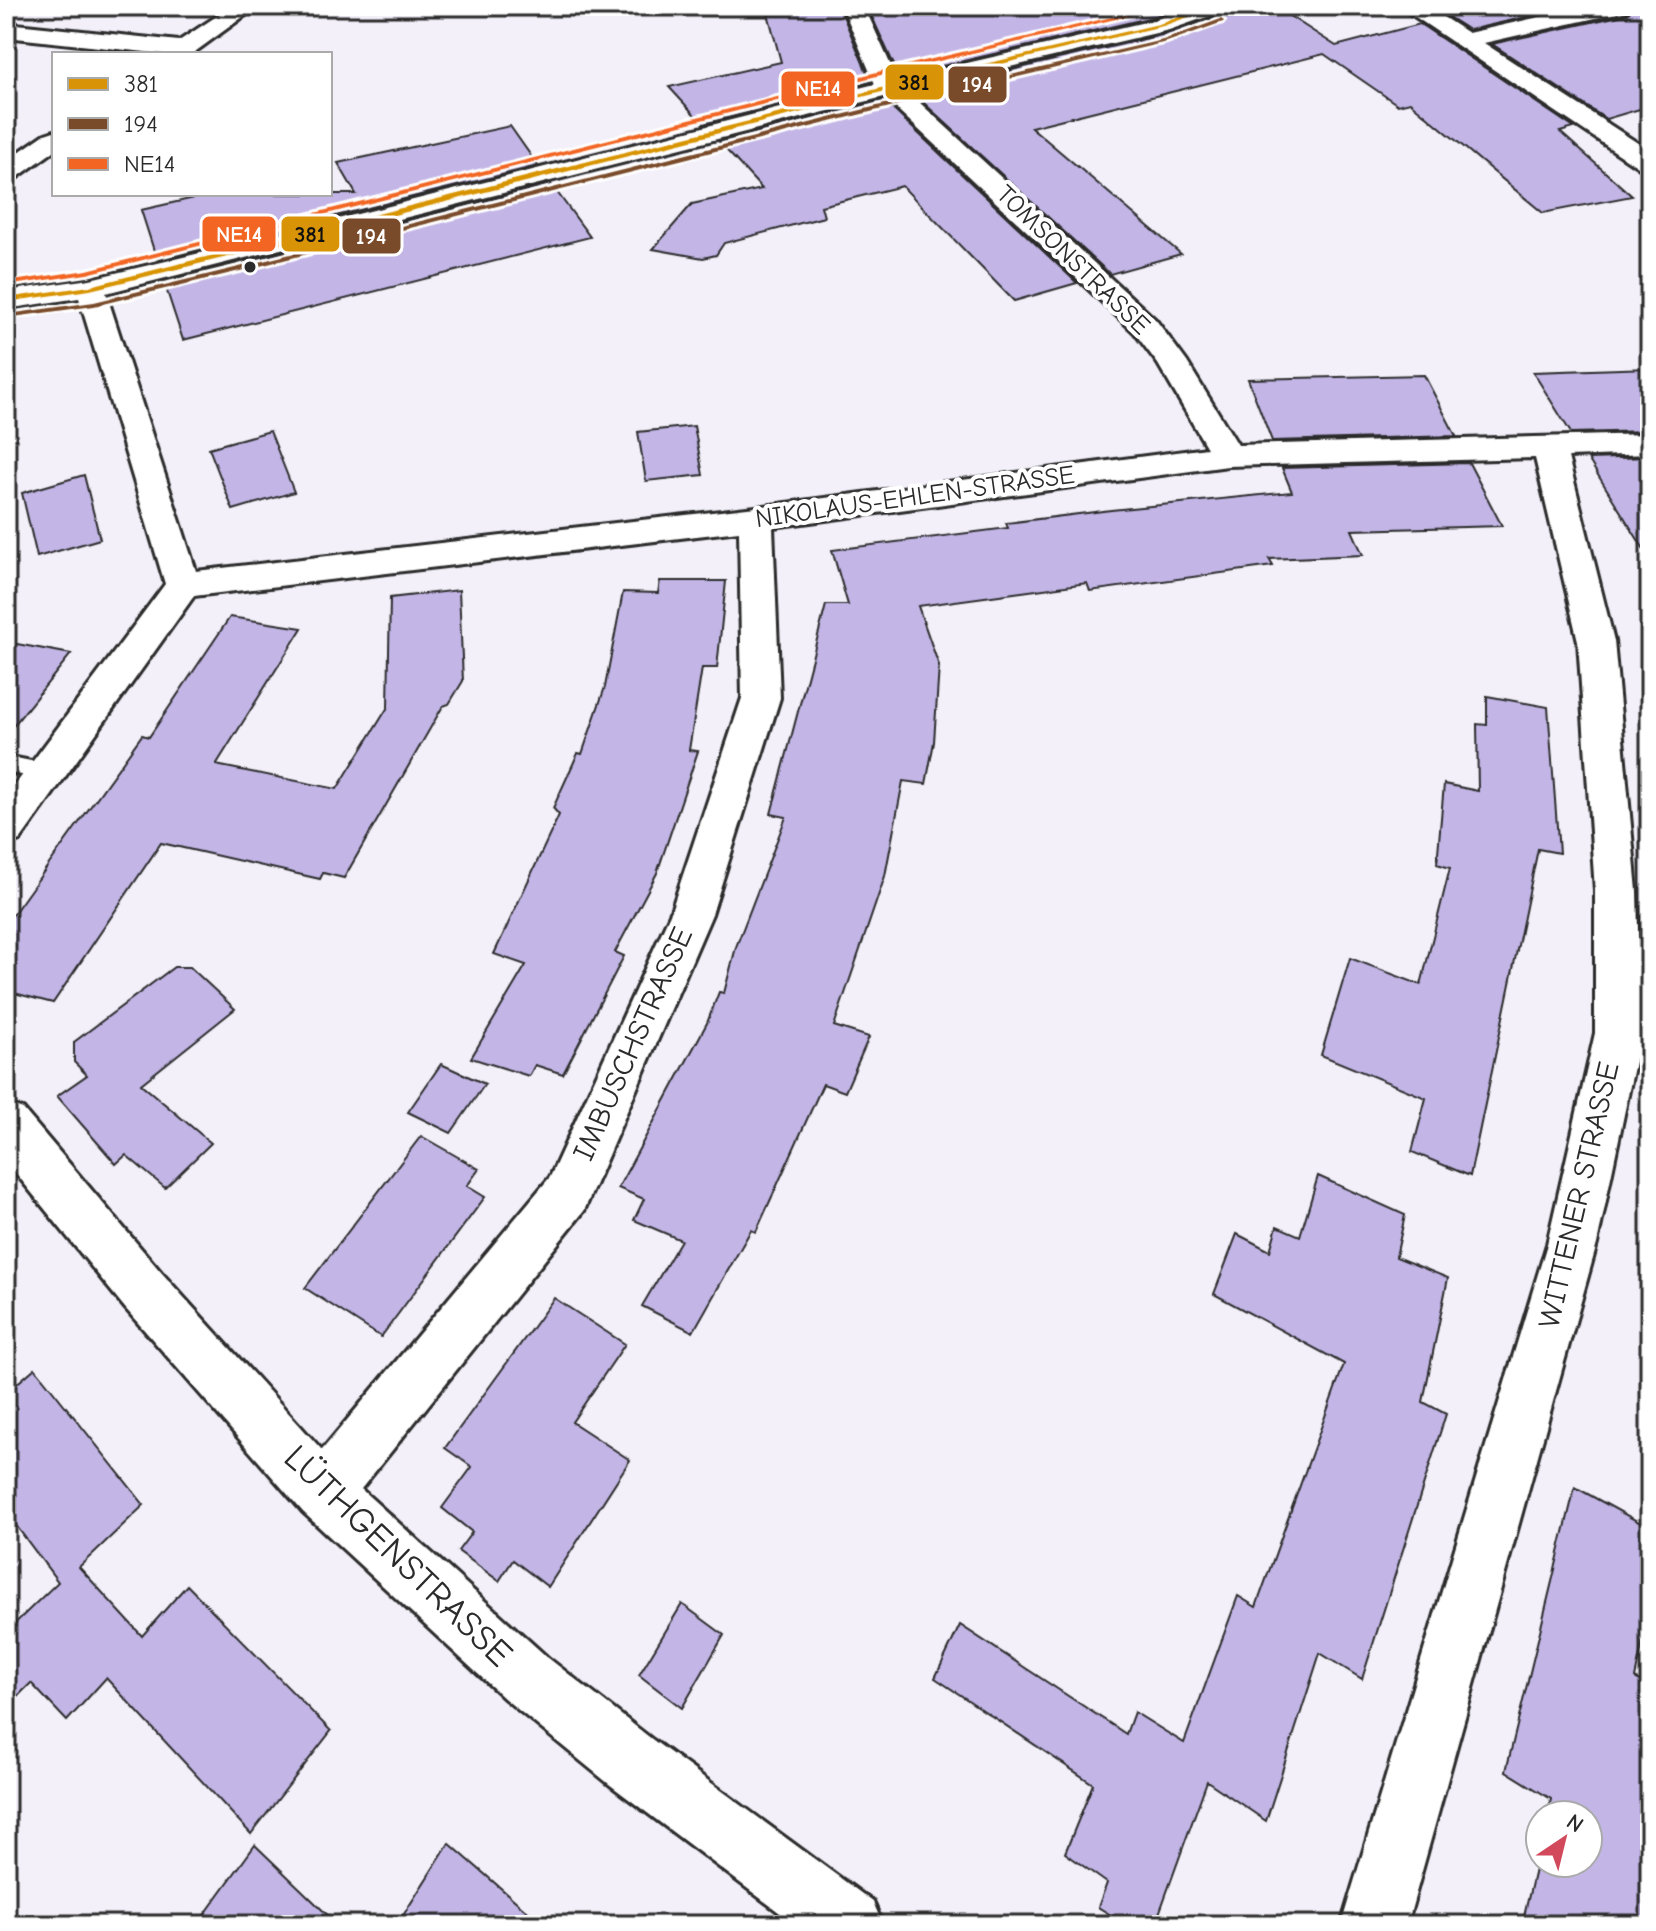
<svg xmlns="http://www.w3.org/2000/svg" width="1656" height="1931" viewBox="0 0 1656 1931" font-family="'Comic Neue',sans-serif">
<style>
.building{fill:#c3b6e7;stroke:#2b2b2b;stroke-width:2}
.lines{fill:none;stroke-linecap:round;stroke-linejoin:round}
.lane-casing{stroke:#2b2b2b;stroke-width:6}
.street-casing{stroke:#2b2b2b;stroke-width:6}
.lane{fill:#fff;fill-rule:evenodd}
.street{fill:#fff;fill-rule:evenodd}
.bus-1-casing{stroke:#fff;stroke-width:6}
.bus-2-casing{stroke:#fff;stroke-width:6}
.bus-3-casing{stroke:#fff;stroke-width:6}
.bus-1{fill:#d89406;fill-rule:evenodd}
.bus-2{fill:#7a4b2a;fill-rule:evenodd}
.bus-3{fill:#f26522;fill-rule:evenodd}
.bus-dot{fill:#2b2b2b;stroke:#fff;stroke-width:3}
.labels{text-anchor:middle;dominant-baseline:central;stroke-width:8;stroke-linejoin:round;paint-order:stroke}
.far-street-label{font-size:26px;fill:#2b2b2b;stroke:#fff}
.street-label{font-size:30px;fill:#2b2b2b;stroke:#fff}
.near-street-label{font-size:36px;fill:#2b2b2b;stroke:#fff}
.line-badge{stroke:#fff;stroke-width:3}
.badge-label{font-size:22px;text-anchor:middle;font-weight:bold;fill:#fff}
.pale-badge-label{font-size:22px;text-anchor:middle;font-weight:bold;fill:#111}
</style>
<rect width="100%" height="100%" fill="#f3f0fa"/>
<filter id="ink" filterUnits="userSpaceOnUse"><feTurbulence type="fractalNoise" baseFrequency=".0125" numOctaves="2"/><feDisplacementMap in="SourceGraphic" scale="16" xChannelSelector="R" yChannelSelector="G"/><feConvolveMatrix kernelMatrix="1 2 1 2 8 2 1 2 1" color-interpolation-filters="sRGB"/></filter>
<g filter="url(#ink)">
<!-- building -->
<g class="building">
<polygon points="766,6 839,6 871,82 703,124 669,87 781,62"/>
<polygon points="867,6 1185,6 1153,17 899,76"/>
<polygon points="1230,6 1274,6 1336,46 1420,24 1574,128 1560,132 1632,196 1543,213 1410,102 1398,105 1324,54 1031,127 1181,254 1110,274 913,93 1170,33 1225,14"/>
<polygon points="1484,6 1574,6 1469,30 1447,16"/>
<polygon points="1633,6 1650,6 1650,106 1606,119 1492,44 1628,14"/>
<polygon points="883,100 1077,283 1014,301 902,186 821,206 824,217 724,243 716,255 703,258 653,249 692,204 762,189 719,142"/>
<polygon points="510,126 538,166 157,260 141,210 212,194 356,194 338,163"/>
<polygon points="551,184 590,237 183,340 164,282"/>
<polygon points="1650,368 1650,431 1571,433 1533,372"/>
<polygon points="1424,375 1456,436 1272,441 1248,379"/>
<polygon points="694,426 703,475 646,481 638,432"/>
<polygon points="270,431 294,492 233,510 209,448"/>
<polygon points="1650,457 1650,559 1588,459"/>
<polygon points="1469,463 1502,526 1352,530 1363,555 1269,559 1273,566 1090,591 1087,583 918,606 939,666 934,742 926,784 903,781 885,876 834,1026 869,1037 845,1092 823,1084 756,1232 751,1230 693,1332 642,1306 681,1240 634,1220 644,1199 618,1188 707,1023 719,992 724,993 736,947 786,817 771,814 826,605 848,605 832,550 1008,528 1006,523 1111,510 1292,492 1282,468"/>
<polygon points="84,475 100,539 37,557 22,493"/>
<polygon points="660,581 726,581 717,668 702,668 689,750 698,751 657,873 615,952 624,956 563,1074 535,1065 529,1076 471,1058 526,965 494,954 559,815 553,808 578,753 582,754 605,687 623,592 658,593"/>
<polygon points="459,590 463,681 449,704 443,706 344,878 323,873 320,879 161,843 53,1003 6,991 6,924 142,735 149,737 230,617 302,628 216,765 337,789 388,707 390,598"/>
<polygon points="6,642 71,654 6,735"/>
<polygon points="1487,696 1548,707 1559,853 1538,849 1470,1176 1412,1152 1426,1098 1321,1055 1350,958 1421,985 1450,868 1437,864 1444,784 1478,791 1477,724 1487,725"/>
<polygon points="174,967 190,967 235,1009 141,1084 211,1143 165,1188 126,1155 116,1164 57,1096 87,1075 74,1062 74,1042"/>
<polygon points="441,1064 485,1084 451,1133 408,1112"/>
<polygon points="421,1136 479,1169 467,1186 485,1197 381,1337 305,1288"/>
<polygon points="1318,1176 1405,1215 1396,1257 1448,1278 1423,1402 1446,1414 1362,1679 1320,1653 1266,1821 1207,1781 1155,1925 1127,1925 1098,1907 1107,1883 1065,1853 1093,1784 935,1678 960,1625 1126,1734 1134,1712 1184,1743 1238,1596 1256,1607 1344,1364 1214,1294 1237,1234 1270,1251 1277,1226 1300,1236"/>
<polygon points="554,1298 625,1344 572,1422 630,1460 548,1587 513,1560 499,1581 458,1551 472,1532 442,1508 472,1467 445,1448"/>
<polygon points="35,1368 144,1505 79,1567 142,1636 187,1585 331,1731 251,1834 106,1678 67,1721 31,1683 6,1708 6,1632 58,1582 6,1512 6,1393"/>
<polygon points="1575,1487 1650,1528 1650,1607 1635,1678 1650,1687 1650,1925 1522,1925 1540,1848 1540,1863 1588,1863 1588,1815 1548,1815 1551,1799 1506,1771"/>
<polygon points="682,1604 724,1635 682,1708 639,1675"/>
<polygon points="449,1843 543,1925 397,1925"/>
<polygon points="255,1845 338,1925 197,1925"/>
</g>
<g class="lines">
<defs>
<polygon id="lane" points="6,756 56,766 59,772 56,778 48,780 6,772"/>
<g id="street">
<polygon points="232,6 258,6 192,54 164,54 6,37 6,23 179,41"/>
<path d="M842 6H864L897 79 1154 20 1194 6H1227L1224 11 1169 30 907 91 1156 320 1187 362 1238 445 1650 434V454L1568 457 1614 641 1637 891 1641 1033 1597 1244 1407 1925H1341L1547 1244 1595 1033V891L1578 641 1535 458 1228 466 773 527 780 698 712 914 584 1211 361 1489 547 1657 653 1740 873 1902 883 1925H796L609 1784 505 1699 303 1512 125 1308 6 1161V1103L23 1109 161 1272 322 1450 550 1177 670 914 742 698 739 531 194 596 20 840 6 844V797L165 584 79 298 6 309V291L90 279 234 245 875 84ZM884 97 1134 332 1158 364 1207 448 756 507 196 571 106 293Z"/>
<polygon points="1399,6 1426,6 1468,33 1588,6 1630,6 1627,11 1484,43 1650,151 1650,171 1641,169"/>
<polygon points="54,131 54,151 15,179 6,181 6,161 45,134"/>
</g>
</defs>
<!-- lane casing -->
<use href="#lane" class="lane-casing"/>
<!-- street casing -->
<use href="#street" class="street-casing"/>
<!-- lane -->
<use href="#lane" class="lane"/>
<!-- street -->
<use href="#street" class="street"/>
<defs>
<polygon id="bus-1" points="1210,6 1219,6 1163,26 890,90 236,255 90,290 6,302 6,298 90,286 889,86 1159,24"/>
<polygon id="bus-2" points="1221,19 1224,21 1223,22 1167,42 894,106 240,271 94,306 6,318 6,314 8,314 94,302 239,267 893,102 1163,40"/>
<polygon id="bus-3" points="1159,6 1170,6 885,74 87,274 6,286 6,282 87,270 885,70"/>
</defs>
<!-- bus-1 casing -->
<use href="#bus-1" class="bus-1-casing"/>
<!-- bus-2 casing -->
<use href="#bus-2" class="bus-2-casing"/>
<!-- bus-3 casing -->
<use href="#bus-3" class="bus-3-casing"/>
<!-- bus-1 -->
<use href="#bus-1" class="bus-1"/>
<!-- bus-2 -->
<use href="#bus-2" class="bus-2"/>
<!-- bus-3 -->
<use href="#bus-3" class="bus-3"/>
</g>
</g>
<!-- markers -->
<circle class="bus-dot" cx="250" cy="267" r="7"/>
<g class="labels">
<!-- far-street labels -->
<g class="far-street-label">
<text transform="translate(1073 260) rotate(44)">TOMSONSTRASSE</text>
<text transform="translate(915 497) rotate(-8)">NIKOLAUS-EHLEN-STRASSE</text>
</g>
<!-- street labels -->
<g class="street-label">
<text transform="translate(633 1044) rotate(-66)">IMBUSCHSTRASSE</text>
<text transform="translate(1579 1195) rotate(-77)">WITTENER STRASSE</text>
</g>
<!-- near-street labels -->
<g class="near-street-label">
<text transform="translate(398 1556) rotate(44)">LÜTHGENSTRASSE</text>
</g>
</g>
<g class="line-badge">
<rect x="884" y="63" width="61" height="38" rx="8" fill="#d89406"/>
<rect x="947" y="65" width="61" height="39" rx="8" fill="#7a4b2a"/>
<rect x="780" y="70" width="76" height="38" rx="8" fill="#f26522"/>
<rect x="201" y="215" width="76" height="38" rx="8" fill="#f26522"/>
<rect x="280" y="215" width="61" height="38" rx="8" fill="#d89406"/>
<rect x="341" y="217" width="61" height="38" rx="8" fill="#7a4b2a"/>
</g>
<g class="badge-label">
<text x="977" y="92">194</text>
<text x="818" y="96">NE14</text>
<text x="239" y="242">NE14</text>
<text x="371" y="244">194</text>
</g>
<g class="pale-badge-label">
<text x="914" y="90">381</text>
<text x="310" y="242">381</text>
</g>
<!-- margin -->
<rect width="1656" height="1931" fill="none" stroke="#fff" stroke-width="32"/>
<rect x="16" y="16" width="1624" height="1899" fill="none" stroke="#2b2b2b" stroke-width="3" filter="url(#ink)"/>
<!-- legend -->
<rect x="52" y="52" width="280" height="144" fill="#ffffff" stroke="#aaaaaa" stroke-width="2"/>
<rect x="68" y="78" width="40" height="12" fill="#d89406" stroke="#aaaaaa" stroke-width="2"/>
<text x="124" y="92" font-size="24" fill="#2b2b2b">381</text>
<rect x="68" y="118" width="40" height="12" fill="#7a4b2a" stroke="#aaaaaa" stroke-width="2"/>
<text x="124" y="132" font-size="24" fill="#2b2b2b">194</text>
<rect x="68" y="158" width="40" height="12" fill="#f26522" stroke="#aaaaaa" stroke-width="2"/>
<text x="124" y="172" font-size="24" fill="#2b2b2b">NE14</text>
<!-- north arrow -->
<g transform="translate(1564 1839) rotate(35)"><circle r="38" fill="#ffffff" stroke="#aaaaaa" stroke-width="2"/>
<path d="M0-6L14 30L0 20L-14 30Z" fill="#d1495b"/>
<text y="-12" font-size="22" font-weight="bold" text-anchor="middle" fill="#2b2b2b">N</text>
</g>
</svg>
